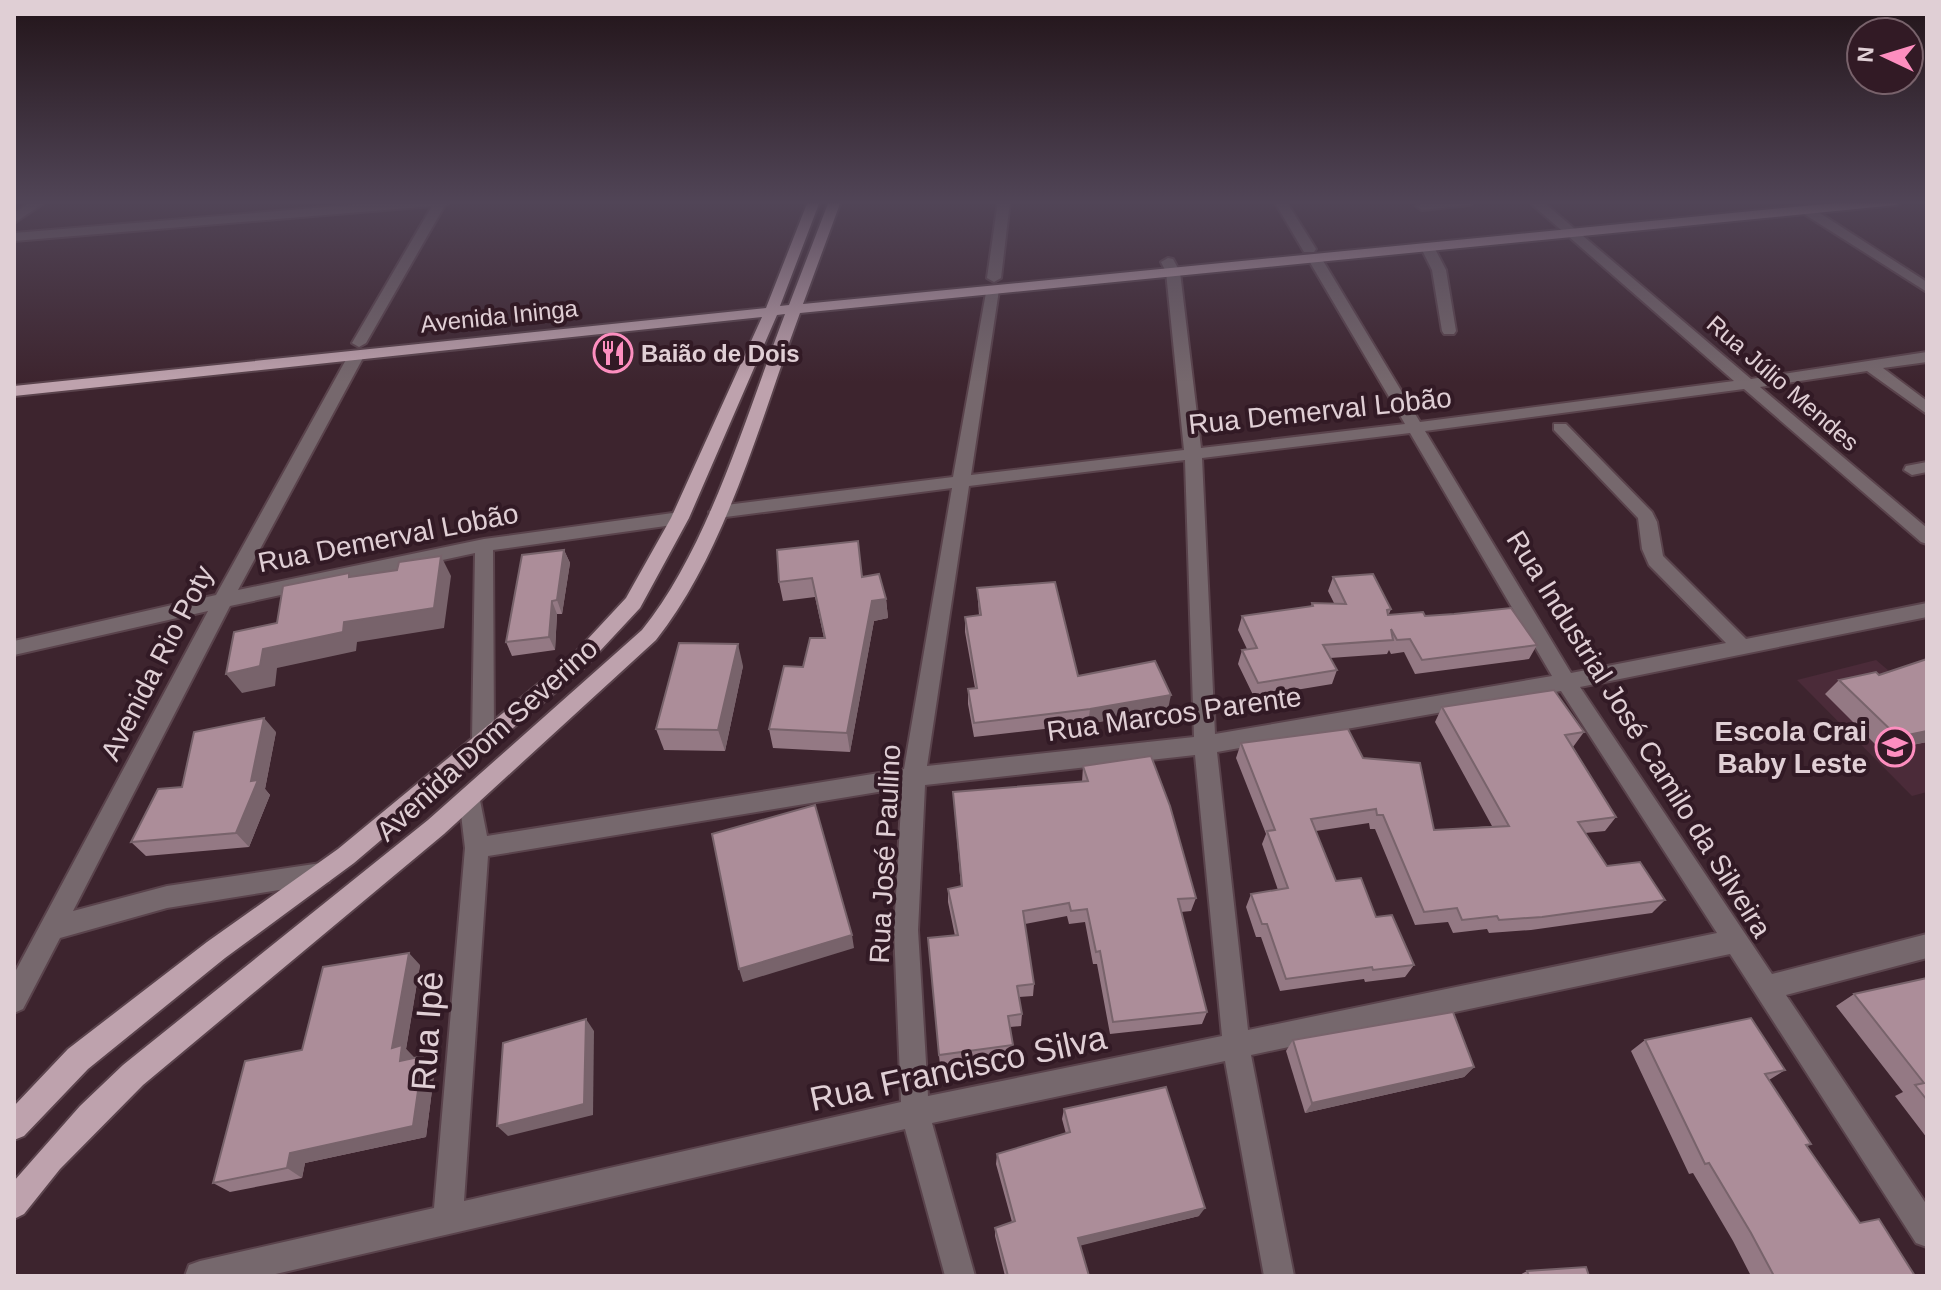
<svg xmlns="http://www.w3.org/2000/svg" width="1941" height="1290" viewBox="0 0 1941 1290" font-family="Helvetica,sans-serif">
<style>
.built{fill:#4b2b39}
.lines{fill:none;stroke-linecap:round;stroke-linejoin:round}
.minor-casing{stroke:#5a434c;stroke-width:4}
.major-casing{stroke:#5a434c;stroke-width:4}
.minor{fill:#76686d;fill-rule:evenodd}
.major{fill:#bea2ad;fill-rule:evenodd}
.wall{fill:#947984}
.shaded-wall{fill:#78636b}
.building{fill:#ac8d99;stroke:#78636b;stroke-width:2}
.labels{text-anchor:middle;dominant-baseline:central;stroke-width:8;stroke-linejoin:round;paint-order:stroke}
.far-street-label{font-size:24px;fill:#e0cfd5;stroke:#321a25}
.far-poi-label{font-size:24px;font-weight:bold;fill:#e0cfd5;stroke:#321a25;text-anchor:start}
.street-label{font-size:28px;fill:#e0cfd5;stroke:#321a25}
.poi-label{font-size:28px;font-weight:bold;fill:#e0cfd5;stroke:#321a25;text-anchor:end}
.near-street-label{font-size:34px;fill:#e0cfd5;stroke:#321a25}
</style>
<rect width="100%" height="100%" fill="#3d242e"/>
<!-- built -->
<polygon class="built" points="1876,660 1927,703 1927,792 1912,796 1797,680"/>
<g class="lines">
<defs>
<g id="minor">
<polygon points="32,201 47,201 14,223 14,213"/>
<polygon points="399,201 453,201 445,205 366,343 359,347 352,343 432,206 14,241 14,233"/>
<polygon points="998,201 1010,201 1001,278 994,282 987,278"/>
<polygon points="1274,201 1286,201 1316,249 1314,252 1304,252"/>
<polygon points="1432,201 1475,201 1469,205 1422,210 1416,206"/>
<path d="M1528 201H1542L1751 379 1927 352V362L1883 368 1927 401V414L1867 371 1760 387 1927 528V544L1921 542 1744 389 1425 431 1571 673 1726 643 1649 565 1642 549 1638 518 1554 430V424H1566L1652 512 1657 522 1663 556 1746 639 1927 603V617L1580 687 1772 974 1927 934V958L1786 995 1927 1205V1247L1916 1243 1730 954 1251 1055 1294 1276H1264L1225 1061 932 1123 975 1276H945L905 1129 267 1276H185L189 1265 200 1261 434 1208 465 848 459 797 462 790 470 788 478 790 487 836 904 769 952 488 718 518 709 512 718 506 953 477 987 287 999 290 971 475 1184 450 1166 272 1161 262 1168 258 1173 259 1180 272 1201 448 1405 424 1308 259 1315 255 1322 259 1420 422 1734 381ZM1410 433 1552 676 1215 734 1202 458ZM1185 460 1194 737 927 766 969 486ZM1561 691 1717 933 1248 1030 1217 752ZM1195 755 1222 1036 928 1096 918 930 925 785ZM902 788 894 930 901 1102 464 1201 488 856Z"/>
<polygon points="1804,208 1812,208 1927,282 1927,292 1804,214"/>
<polygon points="1423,245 1433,245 1446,270 1456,331 1454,334 1444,334 1442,331 1432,270 1421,248"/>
<polygon points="356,351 364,356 238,590 484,539 680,512 689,518 680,524 493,550 494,741 491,747 483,750 475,747 472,741 475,553 230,606 73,911 167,886 321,863 329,866 333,874 329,882 167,908 60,938 23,1009 14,1013 14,974 208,611 14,655 14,641 216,595 348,356"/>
<polygon points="1927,462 1927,472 1912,475 1904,470 1906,466"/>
</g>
<path id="major" d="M808 201H820L780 306 789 305 829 201H841L803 304 1855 201H1902L1896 205 800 313C761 418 726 552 656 640L444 834 143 1085 60 1169 24 1214 14 1219V1181L80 1106 123 1065 428 820 642 630C708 549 747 413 785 314L777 315 689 518 640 608 586 666 354 863 225 958 88 1069 24 1136 14 1140V1106L68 1049 207 942 338 849 572 656 626 598 671 518 762 317 14 396V386L766 308Z"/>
</defs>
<!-- minor casing -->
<use href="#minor" class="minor-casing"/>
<!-- major casing -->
<use href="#major" class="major-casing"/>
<!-- minor -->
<use href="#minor" class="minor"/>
<!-- major -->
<use href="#major" class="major"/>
</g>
<!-- wall -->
<g class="wall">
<polygon points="564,550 570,563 562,614 557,614 555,650 512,656 506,642"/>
<polygon points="777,550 862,577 886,599 888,618 874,621 850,752 773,748 769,729 803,667 824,638 815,597 783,601 779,582"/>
<polygon points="1333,577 1391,609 1389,614 1425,616 1537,645 1529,659 1415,674 1404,652 1391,654 1389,650 1387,654 1330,658 1337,670 1332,684 1254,697 1238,664 1242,650 1247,649 1238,630 1242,616 1311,606 1312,603 1334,603 1328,591"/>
<polygon points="977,588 1078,676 1168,709 1088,724 974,737 968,704 968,689 975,688 965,632 965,617 979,615"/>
<polygon points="1927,659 1927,742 1882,751 1825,694 1839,680 1879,675"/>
<polygon points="743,666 725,751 664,750 656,729"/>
<polygon points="1442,707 1584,732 1573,747 1616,817 1605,831 1585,833 1607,866 1665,900 1652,913 1531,930 1489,933 1487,929 1453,933 1448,922 1415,925 1375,829 1370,829 1369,823 1316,831 1336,881 1376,917 1414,965 1405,977 1365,982 1364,979 1280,991 1261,937 1256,937 1246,907 1251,894 1278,890 1262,844 1266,834 1236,758 1241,743 1363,758 1434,830 1492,826 1435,722"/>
<polygon points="276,732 265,789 270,795 249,847 146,856 131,842 182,787"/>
<polygon points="1083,766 1196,898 1191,911 1181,912 1207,1012 1202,1024 1110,1034 1097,964 1093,964 1085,922 1069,924 1067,916 1025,924 1034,984 1033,996 1019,997 1022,1014 1021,1026 1010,1027 1013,1045 1012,1056 940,1066 928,938 955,936 948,902 948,889 961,887 953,792 1082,782"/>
<polygon points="420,965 406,1049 414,1058 435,1067 426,1137 305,1163 302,1178 230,1192 213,1183 302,1050"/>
<polygon points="1927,978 1927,1138 1895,1096 1903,1092 1836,1006 1854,994"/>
<polygon points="1293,1040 1474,1067 1464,1077 1305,1113 1286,1051"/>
<polygon points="1645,1040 1785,1070 1769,1080 1811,1144 1807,1146 1860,1223 1915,1276 1751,1276 1733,1241 1693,1173 1689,1174 1631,1051"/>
<polygon points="1064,1109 1199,1216 1080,1245 1089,1276 1005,1276 995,1236 995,1228 1012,1222 996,1164 997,1154 1066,1134 1062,1119"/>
<polygon points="1527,1271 1589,1276 1518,1276"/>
</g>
<!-- shaded-wall -->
<g class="shaded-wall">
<polygon points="564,550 570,563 562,614 557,600"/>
<polygon points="441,556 451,576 444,628 357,642 356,651 277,668 275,686 242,693 226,674 263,649"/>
<polygon points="886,599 888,618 874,621 850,752 847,733 872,601"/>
<polygon points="552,601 557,614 555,650 549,637"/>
<polygon points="738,644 743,666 725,751 718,730"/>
<polygon points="1171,695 1168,709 1088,724 1090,709"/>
<polygon points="264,718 276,732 265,789 270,795 249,847 236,833 251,781"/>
<polygon points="1927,731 1927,742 1882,751 1898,737"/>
<polygon points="852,935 854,948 743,982 739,969"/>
<polygon points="409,953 420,965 406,1049 414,1057 412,1072 400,1061 392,1048"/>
<polygon points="586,1019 594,1031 593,1115 508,1136 497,1126"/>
<polygon points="423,1056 435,1067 426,1137 305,1163 302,1178 287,1168 290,1153"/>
<polygon points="1474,1067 1464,1077 1305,1113 1312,1103"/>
<polygon points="1205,1208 1199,1216 1075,1247 1078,1238"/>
</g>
<!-- building -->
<g class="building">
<polygon points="858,541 862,577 879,574 886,599 872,601 847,733 769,729 784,666 803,667 810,638 825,638 812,578 779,582 777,550"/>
<polygon points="564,550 557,600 552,601 549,637 506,642 522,555"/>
<polygon points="441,556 434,608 344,622 343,632 263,649 260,666 226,674 234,632 277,623 283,586 349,573 349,577 397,570 399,562"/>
<polygon points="1373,574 1391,609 1387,610 1388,615 1423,612 1425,616 1454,614 1511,608 1537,645 1422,660 1410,639 1397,640 1391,629 1393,640 1323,645 1337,670 1258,683 1242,650 1257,648 1242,616 1313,606 1312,603 1346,604 1333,577"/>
<polygon points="1055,582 1078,676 1155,661 1171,695 1090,709 974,723 968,689 977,688 965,617 981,615 977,588"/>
<polygon points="679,643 738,644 718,730 656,729"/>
<polygon points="1927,659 1927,731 1898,737 1839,680 1876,672 1879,675"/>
<polygon points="1554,690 1584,732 1565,735 1616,817 1578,822 1607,866 1640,862 1665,900 1542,917 1499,920 1497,916 1462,920 1457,908 1424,912 1383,815 1377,815 1376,809 1311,819 1336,881 1361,878 1376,917 1392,915 1414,965 1373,970 1372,967 1286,979 1267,924 1262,924 1251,894 1288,888 1267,831 1275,830 1241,743 1348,729 1363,758 1420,763 1434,830 1509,826 1442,707"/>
<polygon points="264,718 251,781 258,780 236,833 131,842 158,789 182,787 194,732"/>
<polygon points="1151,756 1170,806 1196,898 1178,899 1207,1012 1113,1022 1100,951 1096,952 1087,909 1071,911 1069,903 1023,911 1034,984 1017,986 1022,1014 1008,1016 1013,1045 939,1055 928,938 958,935 948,889 962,886 953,792 1088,781 1083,766"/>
<polygon points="815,805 852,935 739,969 712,834"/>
<polygon points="409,953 392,1048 402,1045 400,1061 423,1056 413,1126 290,1153 287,1168 213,1183 245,1061 302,1050 323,967"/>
<polygon points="1927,978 1927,1100 1915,1085 1924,1083 1854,994"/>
<polygon points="1453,1012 1474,1067 1312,1103 1293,1040"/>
<polygon points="1751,1018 1785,1070 1765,1074 1811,1144 1806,1145 1860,1223 1879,1219 1915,1276 1774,1276 1751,1233 1709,1163 1705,1164 1645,1040"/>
<polygon points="586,1019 584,1104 497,1126 503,1043"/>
<polygon points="1166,1087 1205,1208 1078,1238 1089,1276 1008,1276 995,1228 1015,1221 997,1154 1070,1132 1064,1109"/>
<polygon points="1586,1267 1589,1276 1529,1276 1527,1271"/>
</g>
<!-- sky -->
<linearGradient id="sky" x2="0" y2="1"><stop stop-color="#221419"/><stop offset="0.53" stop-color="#514557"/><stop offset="1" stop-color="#514557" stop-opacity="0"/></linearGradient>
<rect width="1941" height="382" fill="url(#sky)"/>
<!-- icons -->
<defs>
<symbol id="restaurant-ring" viewBox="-11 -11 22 22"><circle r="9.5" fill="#321a25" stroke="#fd8ebf" stroke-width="1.5"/><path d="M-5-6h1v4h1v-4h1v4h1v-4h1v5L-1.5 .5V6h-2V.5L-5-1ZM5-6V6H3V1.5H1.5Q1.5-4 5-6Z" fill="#fd8ebf"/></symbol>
<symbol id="school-ring" viewBox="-11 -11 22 22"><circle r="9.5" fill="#321a25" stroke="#fd8ebf" stroke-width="1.5"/><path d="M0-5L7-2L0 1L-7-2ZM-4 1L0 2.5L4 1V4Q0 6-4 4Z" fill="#fd8ebf"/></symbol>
</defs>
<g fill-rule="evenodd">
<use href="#restaurant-ring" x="591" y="331" width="44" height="44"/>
<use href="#school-ring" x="1873" y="725" width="44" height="44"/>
</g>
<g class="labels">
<!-- far-street labels -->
<g class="far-street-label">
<text transform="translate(499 316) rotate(-6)">Avenida Ininga</text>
<text transform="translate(1783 383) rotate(41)">Rua Júlio Mendes</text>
</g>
<!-- far-poi labels -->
<g class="far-poi-label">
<text x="641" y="353">Baião de Dois</text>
</g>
<!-- street labels -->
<g class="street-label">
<text transform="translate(1320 411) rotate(-6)">Rua Demerval Lobão</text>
<text transform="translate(388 538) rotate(-11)">Rua Demerval Lobão</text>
<text transform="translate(157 663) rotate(-63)">Avenida Rio Poty</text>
<text transform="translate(1174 714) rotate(-8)">Rua Marcos Parente</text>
<text transform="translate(1639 734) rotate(58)">Rua Industrial José Camilo da Silveira</text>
<text transform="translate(487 740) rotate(-42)">Avenida Dom Severino</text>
<text transform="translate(885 854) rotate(-87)">Rua José Paulino</text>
</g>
<!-- poi labels -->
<g class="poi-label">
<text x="1867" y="731">Escola Crai<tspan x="1867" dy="32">Baby Leste</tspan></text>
</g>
<!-- near-street labels -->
<g class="near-street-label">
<text transform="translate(427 1031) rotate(-86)">Rua Ipê</text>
<text transform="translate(958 1068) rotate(-12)">Rua Francisco Silva</text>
</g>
</g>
<!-- border -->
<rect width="1941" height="1290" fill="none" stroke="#e0cfd5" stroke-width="32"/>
<!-- north arrow -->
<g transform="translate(1885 56) rotate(274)"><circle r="38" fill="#321a25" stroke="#78626b" stroke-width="2"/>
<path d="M0-6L14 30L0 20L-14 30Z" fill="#fd8ebf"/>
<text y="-12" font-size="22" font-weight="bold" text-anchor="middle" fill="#e0cfd5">N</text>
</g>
</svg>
